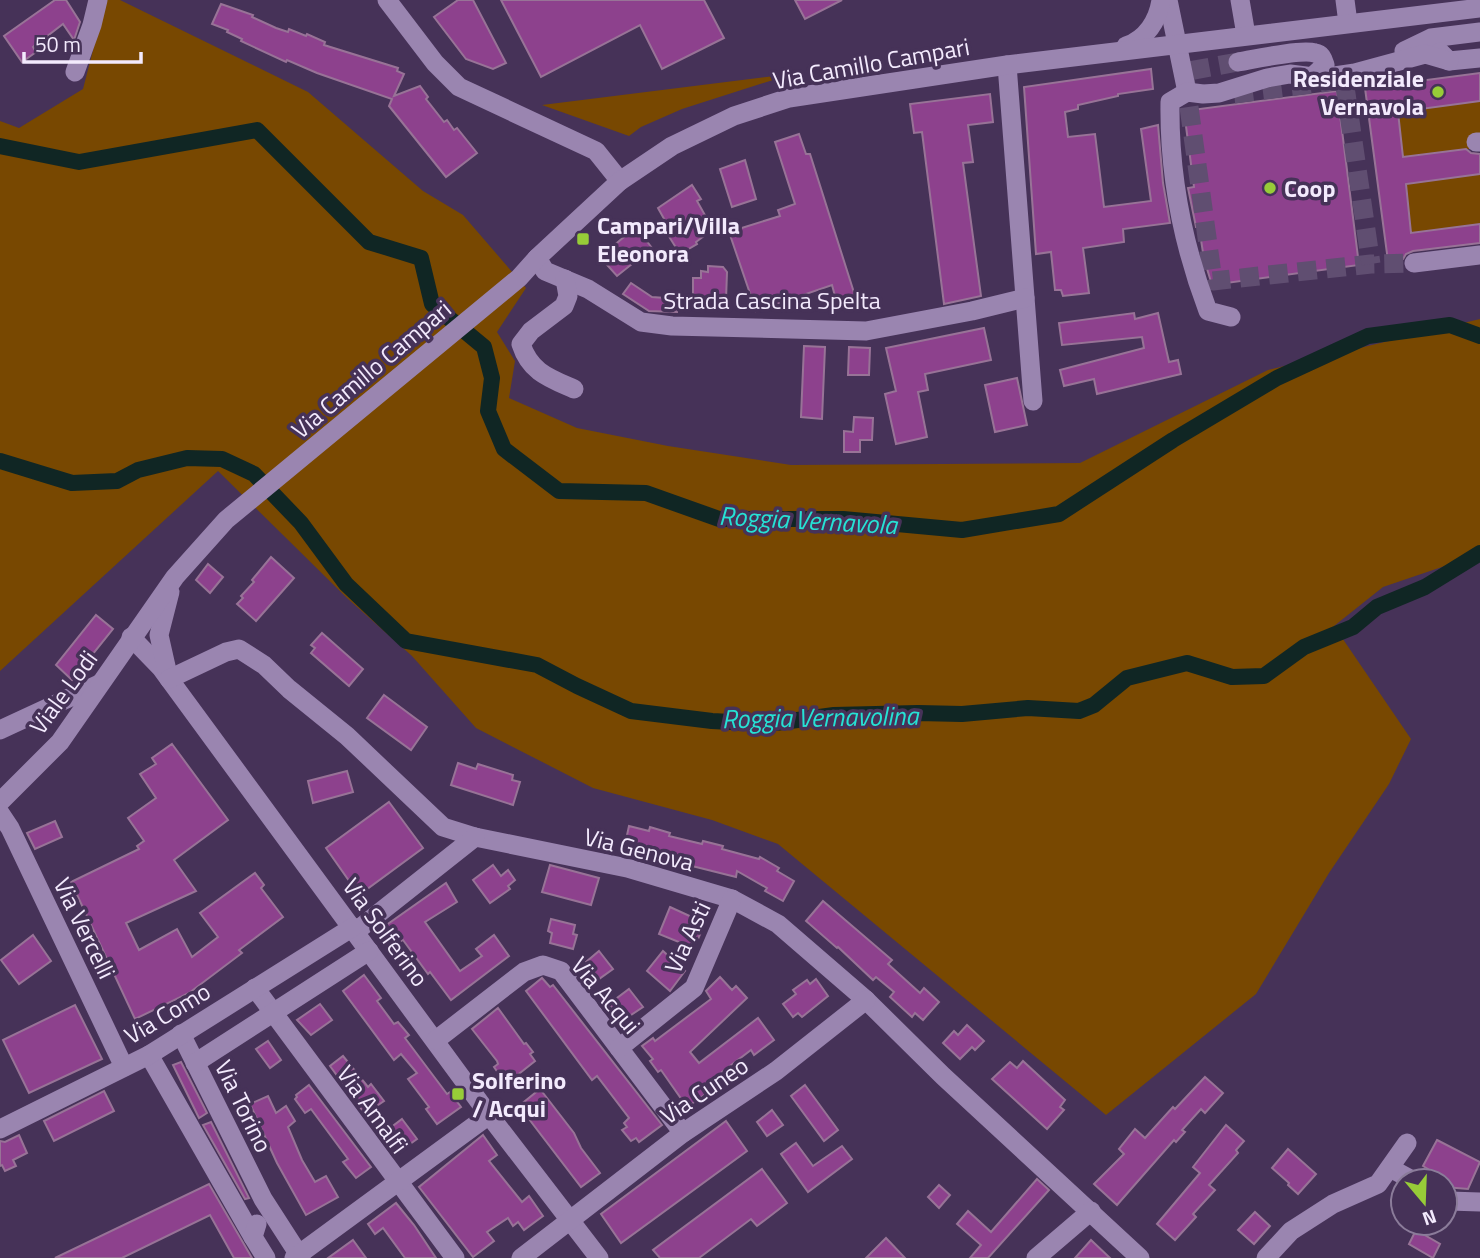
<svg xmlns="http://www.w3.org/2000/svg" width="1480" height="1258" viewBox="0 0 1480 1258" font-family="'Titillium Web',sans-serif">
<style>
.green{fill:#784801}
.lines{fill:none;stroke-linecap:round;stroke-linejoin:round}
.canal{stroke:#102624;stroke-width:16}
.building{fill:#8d418d;stroke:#987397;stroke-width:2}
.minor-tunnel{stroke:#604e71;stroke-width:19;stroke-dasharray:19 10;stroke-linecap:butt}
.minor{stroke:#9a85b0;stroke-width:19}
.poi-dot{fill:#97cc38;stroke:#463258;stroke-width:2.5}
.labels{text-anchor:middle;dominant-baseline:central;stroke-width:7;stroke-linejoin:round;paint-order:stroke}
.street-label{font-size:24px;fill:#f3eafd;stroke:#463258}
.poi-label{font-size:24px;font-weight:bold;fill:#f3eafd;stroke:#463258;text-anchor:start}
.water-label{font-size:26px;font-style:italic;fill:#26e2d5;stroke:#463258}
</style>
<rect width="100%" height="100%" fill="#463258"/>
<!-- green -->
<g class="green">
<polygon points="106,0 120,0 308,92 423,191 463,215 526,288 497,332 515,361 509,398 577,428 668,446 791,465 1080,463 1268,370 1480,319 1480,554 1383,587 1334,626 1411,739 1389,784 1329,873 1256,994 1106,1115 778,844 712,820 593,788 476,728 412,656 347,598 218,471 0,671 0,121 19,128 83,89"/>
<polygon points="775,76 773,80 682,109 641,127 629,136 542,105"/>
<polygon points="1480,101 1480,136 1477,148 1403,157 1401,148 1373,152 1372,140 1400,136 1398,112"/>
<polygon points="1480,174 1480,224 1411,233 1410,217 1382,221 1381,212 1408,207 1406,184"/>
</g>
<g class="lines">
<!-- canal -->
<g class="canal">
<polyline points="0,146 79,162 257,130 369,242 421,258 432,304 484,347 492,378 488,411 504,449 559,491 646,493 719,519 843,519 962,530 1059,514 1173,440 1277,378 1368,336 1450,325 1480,336"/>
<polyline points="0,461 72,483 117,481 138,470 187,458 222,459 254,474 301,523 346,584 406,641 537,665 577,686 631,711 712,721 768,724 834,715 918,713 962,714 1028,708 1079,711 1094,705 1127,678 1187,663 1232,677 1264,676 1304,647 1353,627 1377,607 1425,587 1480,553"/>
</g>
</g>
<!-- building -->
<g class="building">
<polygon points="55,0 66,0 80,22 74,40 63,24 33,47 36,52 22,62 4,36"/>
<polygon points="458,0 473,0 506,63 493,69 466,59 434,17"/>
<polygon points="501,0 704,0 724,38 662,69 640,25 541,77"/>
<polygon points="795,0 842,0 805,19"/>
<polygon points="221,4 253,15 252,17 276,28 288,32 289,29 306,36 307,34 325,42 324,45 398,68 397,71 404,74 394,96 420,86 428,97 426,99 444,122 447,120 454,130 457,128 477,153 446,177 389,106 392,99 317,73 287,60 286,62 241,41 242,39 227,32 228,30 212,24"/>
<polygon points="1151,69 1153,89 1118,94 1118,96 1078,105 1078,109 1065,112 1068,137 1095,134 1104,207 1151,201 1141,129 1158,125 1163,183 1170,223 1123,229 1124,242 1083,248 1089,293 1063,296 1061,290 1055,290 1051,252 1036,254 1024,87"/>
<polygon points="1480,73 1480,101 1398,112 1403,157 1466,149 1471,153 1480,154 1480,174 1406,184 1411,233 1480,224 1480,243 1413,251 1406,254 1403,259 1388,261 1365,88"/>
<polygon points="1337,91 1359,265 1212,285 1204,259 1199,227 1196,227 1188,188 1194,187 1184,111"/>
<polygon points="990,94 993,122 968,125 973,162 963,163 981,296 944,304 922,132 914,133 910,104"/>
<polygon points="799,134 806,154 810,154 857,302 838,307 832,285 756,311 729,232 780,216 778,210 795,204 775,142"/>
<polygon points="745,160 756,199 732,207 720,169"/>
<polygon points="692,185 701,199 697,201 711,226 702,232 704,236 696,242 697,244 680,254 668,235 672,233 658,208"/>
<polygon points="636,227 652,248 617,276 600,257"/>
<polygon points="708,266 723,267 727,272 726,300 715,300 715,303 693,302 693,278 701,278 701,271 708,272"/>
<polygon points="631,283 652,297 678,299 677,312 649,311 623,294"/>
<polygon points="1134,313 1135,319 1158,313 1169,362 1178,360 1181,374 1097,394 1094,379 1064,386 1060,370 1144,348 1142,337 1062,345 1059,323"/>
<polygon points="984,328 991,360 925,374 928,390 918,392 927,437 896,444 885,394 896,391 886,348"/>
<polygon points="804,346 825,347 822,419 801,417"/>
<polygon points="849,347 870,348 869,375 848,375"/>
<polygon points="1017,378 1027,425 995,432 985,385"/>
<polygon points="854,417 873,418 872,440 860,440 860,452 844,452 844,431 853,432"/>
<polygon points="271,557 294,578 256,621 237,604 243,598 241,596 254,582 252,580"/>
<polygon points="208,564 223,577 210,593 196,580"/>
<polygon points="96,615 113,629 72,680 56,665"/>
<polygon points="322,633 363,669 349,686 311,653 315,648 311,645"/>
<polygon points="384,695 427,727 411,750 367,718"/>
<polygon points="172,744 228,820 174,860 196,891 126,923 139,950 177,929 192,957 218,937 200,913 255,873 264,885 261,888 283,917 239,950 242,953 189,993 135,1019 71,882 139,849 137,846 144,841 128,818 156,798 140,774 156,764 152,758"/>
<polygon points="458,763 476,769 478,764 513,775 512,780 520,782 513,805 451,785"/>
<polygon points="347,771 353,792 313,803 308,781"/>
<polygon points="389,802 423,848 359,895 326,848"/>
<polygon points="55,821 62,837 35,849 27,833"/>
<polygon points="629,826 649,831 650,827 670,833 669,836 702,844 703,841 723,846 722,849 759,859 760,857 779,868 777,871 794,881 783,901 765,891 767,888 737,871 736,877 676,862 677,858 645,850 643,854 624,849"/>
<polygon points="493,865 501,876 508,870 515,880 508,886 510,889 490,903 473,880"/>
<polygon points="550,865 599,878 591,905 542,892"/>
<polygon points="446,883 457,902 425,922 460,971 482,956 476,949 494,935 509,956 451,1000 430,972 428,974 403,940 398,943 385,926"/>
<polygon points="823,901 892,960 888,964 920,993 924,988 939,1002 923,1020 915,1013 912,1017 890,997 894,992 876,977 873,980 838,947 837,948 806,921"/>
<polygon points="670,907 705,923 698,939 695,938 691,947 659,934"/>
<polygon points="551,919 575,925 573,934 577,935 573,949 550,943 552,933 548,931"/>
<polygon points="33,935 51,961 19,984 1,960"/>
<polygon points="599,951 613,969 599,979 586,962"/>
<polygon points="663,951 685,971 670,991 647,971"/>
<polygon points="364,975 381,998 377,1001 394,1024 398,1022 409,1035 405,1038 447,1094 450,1092 461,1107 437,1124 426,1109 429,1107 408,1079 417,1073 401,1054 394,1060 343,991"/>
<polygon points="720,977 732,990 736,986 747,998 690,1052 699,1063 758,1018 774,1040 754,1055 751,1050 705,1085 710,1091 687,1107 661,1070 658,1072 650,1061 653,1059 642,1046 653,1038 655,1041 711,999 706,991"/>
<polygon points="542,978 550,987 553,985 662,1125 639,1142 636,1138 631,1141 622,1130 627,1127 624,1123 629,1118 597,1076 592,1080 526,991"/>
<polygon points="816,979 828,996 802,1017 798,1013 793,1017 783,1004 796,994 793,990 807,980 810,984"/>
<polygon points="629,989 643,1007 622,1021 609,1004"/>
<polygon points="320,1004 332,1020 311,1035 297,1020"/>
<polygon points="75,1005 102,1059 29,1093 3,1040"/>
<polygon points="498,1008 524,1044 526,1043 533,1052 530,1054 535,1061 506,1084 494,1067 498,1064 497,1061 472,1029"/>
<polygon points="967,1025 984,1041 975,1050 972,1047 960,1059 943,1043 954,1031 958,1035"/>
<polygon points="268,1041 281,1060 270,1068 256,1049"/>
<polygon points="343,1056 368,1087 371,1084 384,1101 365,1114 330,1066"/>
<polygon points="1023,1061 1065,1100 1060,1107 1064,1110 1047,1129 992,1079 1010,1062 1017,1068"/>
<polygon points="181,1062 207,1113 199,1118 173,1065"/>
<polygon points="1205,1077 1223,1093 1205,1113 1201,1109 1182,1130 1185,1132 1176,1142 1174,1140 1117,1205 1094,1184 1124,1154 1119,1149 1135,1129 1145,1138 1173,1107 1175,1109"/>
<polygon points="309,1085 371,1167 356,1178 343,1162 348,1159 311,1109 305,1113 295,1099 297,1097 296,1095"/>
<polygon points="805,1085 838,1130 824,1141 791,1096"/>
<polygon points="540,1089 574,1133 581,1148 600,1173 581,1187 519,1106"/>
<polygon points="104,1091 114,1111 54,1141 44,1121"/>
<polygon points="268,1096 276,1113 286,1106 295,1121 288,1127 302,1160 315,1182 326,1176 338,1197 306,1215 277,1163 250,1104"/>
<polygon points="772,1110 783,1125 767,1136 757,1122"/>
<polygon points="402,1119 417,1139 396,1154 381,1135"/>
<polygon points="726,1121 747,1151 621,1243 601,1214"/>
<polygon points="211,1122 249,1198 245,1199 203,1125"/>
<polygon points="1226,1125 1244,1141 1236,1150 1238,1153 1209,1185 1215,1190 1193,1214 1196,1217 1175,1240 1157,1224 1200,1173 1193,1167"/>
<polygon points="19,1135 27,1153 13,1160 16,1166 5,1171 2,1165 0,1166 0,1141 5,1142"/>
<polygon points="483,1135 497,1155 489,1161 522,1202 529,1196 543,1216 524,1230 518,1222 513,1226 508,1218 487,1232 494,1241 473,1257 419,1187"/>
<polygon points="1437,1140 1480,1162 1468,1189 1445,1187 1445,1181 1428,1181 1433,1172 1423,1166"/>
<polygon points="796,1143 813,1166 842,1146 852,1159 808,1192 781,1154"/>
<polygon points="1288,1149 1316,1174 1298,1194 1288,1185 1289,1183 1272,1168"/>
<polygon points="762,1169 787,1203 757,1226 751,1219 699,1258 660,1258 653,1250"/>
<polygon points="1037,1179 1049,1190 988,1258 970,1258 981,1245 957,1224 968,1211 991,1232"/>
<polygon points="209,1184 252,1258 234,1258 210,1215 122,1258 55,1258"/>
<polygon points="939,1185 950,1195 939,1208 928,1197"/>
<polygon points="396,1203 414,1225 436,1258 405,1258 383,1228 375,1234 368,1224"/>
<polygon points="1255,1212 1270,1226 1254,1244 1238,1230"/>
<polygon points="1416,1230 1440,1244 1433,1258 1409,1244"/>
<polygon points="886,1238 905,1258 866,1258"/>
<polygon points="353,1240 366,1258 328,1258"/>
<polygon points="1091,1240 1110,1258 1075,1258"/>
</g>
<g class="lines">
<!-- minor-tunnel -->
<g class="minor-tunnel">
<polyline points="1238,62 1189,71 1185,78 1213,281 1371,264 1414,263"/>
<polyline points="1234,94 1344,80 1371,264"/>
</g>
<!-- minor -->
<g class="minor">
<polyline points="387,0 435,63 459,87 596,151 620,181"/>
<polyline points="1168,0 1187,92"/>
<polyline points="1240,0 1246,35"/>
<polyline points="1345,0 1348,23"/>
<path d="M1126 46C1146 39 1158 21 1161 0"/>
<polyline points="1404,51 1431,38 1480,32"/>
<polyline points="1440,52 1449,61 1480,58"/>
<path d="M1238 62C1255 59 1301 49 1315 53 1322 54 1323 59 1325 65L1312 77"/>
<polyline points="1007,65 1033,401"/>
<polyline points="75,72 92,25 98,0"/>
<polyline points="1476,142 1480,142"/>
<polyline points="537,258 545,271 588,289 641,322 672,326 866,331 972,311 1025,298"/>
<polyline points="1414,263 1480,255"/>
<path d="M565 279 568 296 564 306 531 331 521 344C530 372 549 378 574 389"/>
<path d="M1231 317 1208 311C1183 245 1169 172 1170 102L1187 92 1203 94 1219 93 1267 78 1290 74 1321 78 1355 73 1425 54 1449 61"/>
<polyline points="131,637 161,668 489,1115 599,1258"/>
<polyline points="168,675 159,635 170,592"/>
<polyline points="169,679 226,652 239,649 264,665 289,689 347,736 443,827 475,837 627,868 732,899 778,924 866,1000 943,1076 1140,1258"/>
<polyline points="0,730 99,684"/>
<polyline points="0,802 60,742 175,577 226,520 519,278 537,258 620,181 672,146 734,116 789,98 1007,65 1480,8"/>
<polyline points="0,813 10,828 124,1067"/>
<polyline points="355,932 475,837"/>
<polyline points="255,988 455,1258"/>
<polyline points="181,1034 263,1199 301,1258"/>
<polyline points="436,1040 524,972 543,965 561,971 683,1133"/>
<polyline points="619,1048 694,988 732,899"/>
<polyline points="149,1055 253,1237"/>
<polyline points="195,1063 369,951"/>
<polyline points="0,1129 149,1055 353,927"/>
<polyline points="1390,1168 1414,1181"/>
<polyline points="1445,1199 1449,1201 1480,1202"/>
<polyline points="257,1224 253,1237 266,1258"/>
<polyline points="294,1258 489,1115"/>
<polyline points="521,1258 683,1133 776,1071 866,1000"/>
<polyline points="1036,1258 1091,1211"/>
<polyline points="1266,1258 1291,1231 1333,1204 1378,1184 1407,1143"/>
</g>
</g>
<!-- markers -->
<g class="poi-dot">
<circle cx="1438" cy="92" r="7"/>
<circle cx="1270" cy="188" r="7"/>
<rect x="576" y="232" width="14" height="14" rx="3.5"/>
<rect x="451" y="1087" width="14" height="14" rx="3.5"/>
</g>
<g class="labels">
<!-- street labels -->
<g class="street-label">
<text transform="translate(871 63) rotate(-10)">Via Camillo Campari</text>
<text x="772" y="300">Strada Cascina Spelta</text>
<text transform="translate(371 369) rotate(-40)">Via Camillo Campari</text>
<text transform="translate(63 692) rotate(-54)">Viale Lodi</text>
<text transform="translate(639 849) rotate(14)">Via Genova</text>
<text transform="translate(85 928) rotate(64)">Via Vercelli</text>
<text transform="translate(386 932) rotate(54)">Via Solferino</text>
<text transform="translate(687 937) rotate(-65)">Via Asti</text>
<text transform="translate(606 995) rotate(50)">Via Acqui</text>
<text transform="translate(167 1013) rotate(-31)">Via Como</text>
<text transform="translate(704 1090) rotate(-34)">Via Cuneo</text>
<text transform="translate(244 1106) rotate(64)">Via Torino</text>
<text transform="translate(373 1109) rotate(54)">Via Amalfi</text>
</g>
<!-- poi labels -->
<g class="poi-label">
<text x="1424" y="78" text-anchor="end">Residenziale<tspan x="1424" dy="28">Vernavola</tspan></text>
<text x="1284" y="188">Coop</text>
<text x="597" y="225">Campari/Villa<tspan x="597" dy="28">Eleonora</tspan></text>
<text x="472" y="1080">Solferino<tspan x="472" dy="28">/ Acqui</tspan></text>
</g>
<!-- water labels -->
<g class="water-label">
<text transform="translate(808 520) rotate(3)">Roggia Vernavola</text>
<text transform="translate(820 717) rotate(-1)">Roggia Vernavolina</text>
</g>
</g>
<!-- north arrow -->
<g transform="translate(1424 1202) rotate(161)"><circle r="33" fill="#463258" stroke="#8b7c9a" stroke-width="2"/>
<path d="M0-5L12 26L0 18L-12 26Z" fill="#97cc38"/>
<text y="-10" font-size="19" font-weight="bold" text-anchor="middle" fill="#f3eafd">N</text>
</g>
<!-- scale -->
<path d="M24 52v10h117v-10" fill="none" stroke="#f3eafd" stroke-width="3.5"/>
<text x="35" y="52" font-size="21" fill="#f3eafd" stroke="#463258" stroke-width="5" paint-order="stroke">50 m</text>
</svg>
